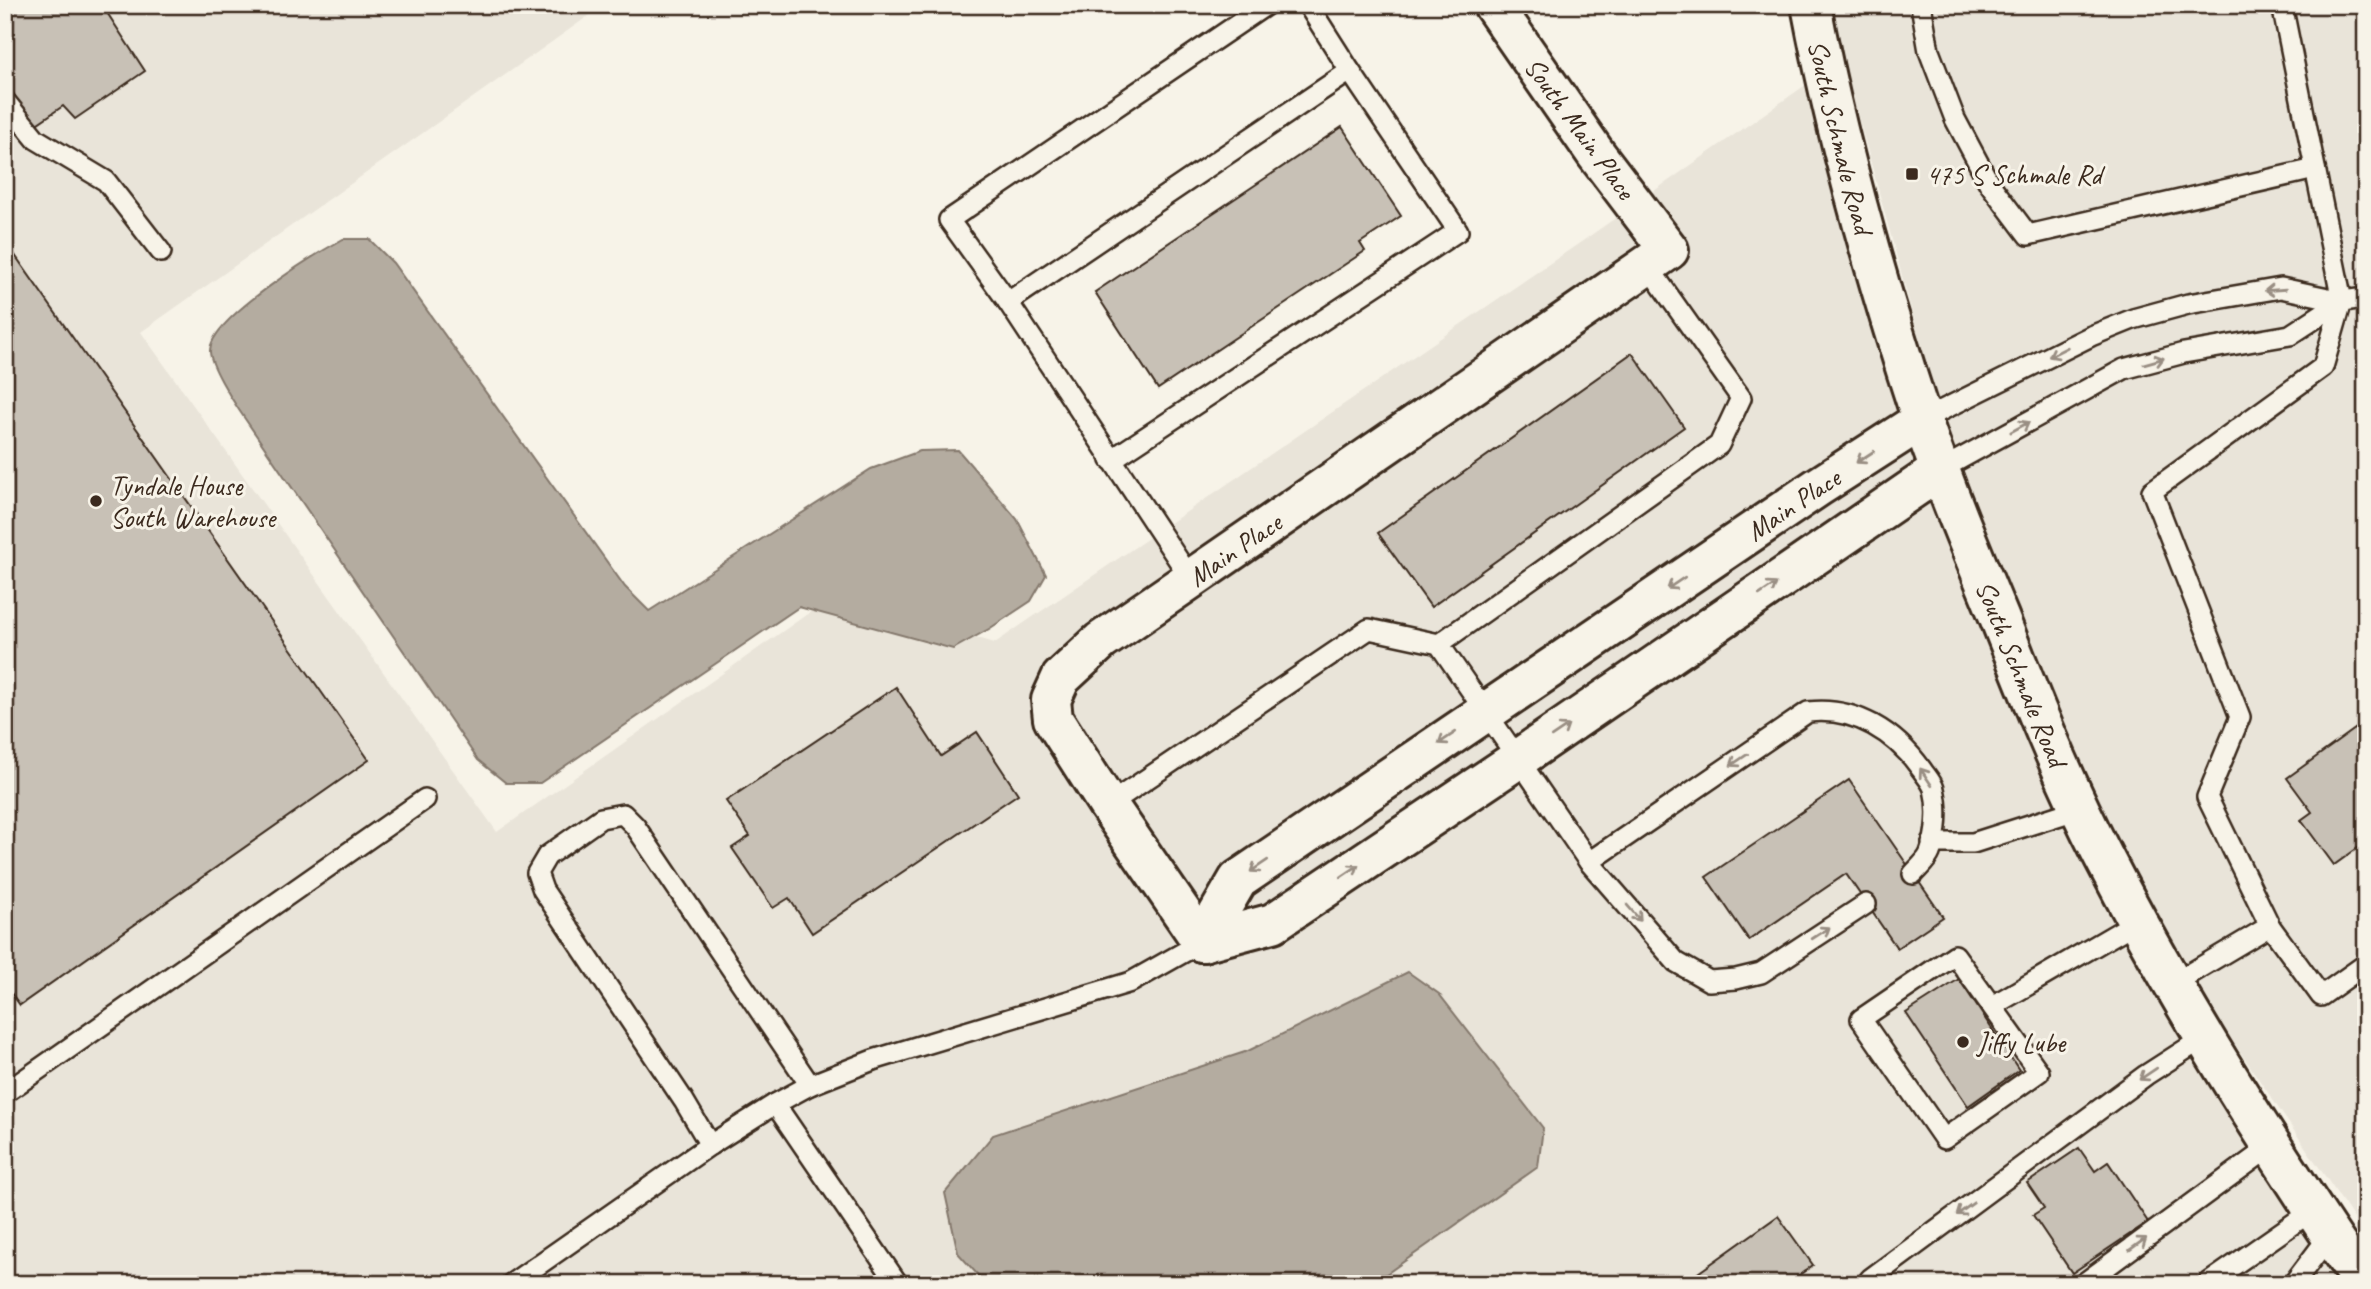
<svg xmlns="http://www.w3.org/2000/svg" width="2371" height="1289" viewBox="0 0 2371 1289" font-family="Caveat,sans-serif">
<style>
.built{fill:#e9e4d9}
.water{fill:#b4aca0;stroke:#84786c;stroke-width:2}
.building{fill:#c8c1b6;stroke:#3b2a1e;stroke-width:2}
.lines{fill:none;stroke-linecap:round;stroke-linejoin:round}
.service-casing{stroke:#3b2a1e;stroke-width:24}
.minor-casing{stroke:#3b2a1e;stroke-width:44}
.secondary-casing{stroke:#3b2a1e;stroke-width:44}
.service{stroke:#f7f3e8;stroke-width:19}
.minor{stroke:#f7f3e8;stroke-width:38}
.secondary{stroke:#f7f3e8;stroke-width:38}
.oneway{stroke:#998e83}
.poi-dot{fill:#3b2a1e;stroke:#f7f3e8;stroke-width:2.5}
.labels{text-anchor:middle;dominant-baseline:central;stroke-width:6;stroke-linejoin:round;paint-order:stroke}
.street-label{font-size:28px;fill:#3b2a1e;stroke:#f7f3e8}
.poi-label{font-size:28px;fill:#3b2a1e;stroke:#f7f3e8;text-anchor:start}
</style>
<rect width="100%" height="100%" fill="#f7f3e8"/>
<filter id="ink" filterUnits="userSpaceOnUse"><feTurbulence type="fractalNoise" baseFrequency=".0143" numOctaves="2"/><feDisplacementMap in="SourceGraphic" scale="14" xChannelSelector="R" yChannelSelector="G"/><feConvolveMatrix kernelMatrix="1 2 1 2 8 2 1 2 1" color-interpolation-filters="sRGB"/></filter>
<g filter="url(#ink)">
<!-- built -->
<g class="built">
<polygon points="5,5 604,5 141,332 497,832 833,596 995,643 1584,240 1817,77 2054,794 2348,1284 5,1284"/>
<polygon points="1831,5 2366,5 2366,1236 2182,967 2061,723 1943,425 1839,47"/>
</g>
<!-- water -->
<g class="water">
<path d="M343 239H369L393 263 625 587 649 611 871 469 920 451 958 450 1017 519 1046 575 1031 601 989 629 953 649 799 607 540 783H506L478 760 239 410C231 398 211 366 210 352 208 320 316 254 343 239Z"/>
<polygon points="1408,972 1439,994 1543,1128 1538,1167 1372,1284 986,1284 958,1253 945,1193 993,1135 1248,1051"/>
</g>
<!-- building -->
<g class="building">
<polygon points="5,5 102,5 145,71 75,119 63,106 35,125 5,82"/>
<polygon points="1342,127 1401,216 1360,243 1365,251 1158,389 1095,292"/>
<polygon points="5,241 369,760 20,1005 5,985"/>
<polygon points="1632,353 1684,427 1431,607 1378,533"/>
<polygon points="896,687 941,756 977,732 1018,794 812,933 789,898 773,908 732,848 750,836 726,801"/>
<polygon points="2366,721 2366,842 2334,865 2301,820 2312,812 2287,778"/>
<polygon points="1849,780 1943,917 1897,948 1846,874 1749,940 1706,877"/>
<polygon points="1959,979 2019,1070 1968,1106 1906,1013"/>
<polygon points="2079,1148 2095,1171 2108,1162 2148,1222 2072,1273 2033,1215 2044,1208 2027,1183"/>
<polygon points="1778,1216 1813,1265 1787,1284 1690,1284 1688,1280"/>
</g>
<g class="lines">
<defs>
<g id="service">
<polyline points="1308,5 1350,71"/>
<polyline points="1921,5 1929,51 1955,119 1989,183 2028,235 2315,169"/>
<polyline points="2282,5 2342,301 2323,367 2152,491 2240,717 2207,797 2270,926 2321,996 2366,964"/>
<polyline points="5,101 36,139 106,181 161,252"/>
<polyline points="1008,302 1350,71 1458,231 1111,460"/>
<polyline points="1922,420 2091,336 2133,319 2188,304 2281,288 2342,301 2366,298"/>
<polyline points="1940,470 2124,369 2184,353 2290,335 2342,301"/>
<polyline points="1191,579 1008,302 949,220 1266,5"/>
<polyline points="1439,644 1719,445 1741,398 1647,265"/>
<polyline points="1108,805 1369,629 1439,644 1589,862 1676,962 1709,981 1736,979 1761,973 1866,904"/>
<polyline points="1932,843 1973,843 2079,809"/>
<path d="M1589 862 1808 712C1855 706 1896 733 1922 770 1926 776 1932 782 1934 789 1939 808 1937 835 1930 853 1927 861 1918 868 1913 874"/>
<polygon points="1955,955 2039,1072 1944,1139 1861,1019"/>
<polyline points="2174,983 2270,926"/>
<polyline points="1992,1006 2138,921"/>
<polyline points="5,1093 425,799"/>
<polyline points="775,1104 898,1284"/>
<polyline points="710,1145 684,1101 543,890 537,873 547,856 601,818 623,814 635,826 810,1085"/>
<polyline points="511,1284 710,1145 775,1104 810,1085 873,1060 1131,982 1202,942"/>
<polyline points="1874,1284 1870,1279 2146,1075 2205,1037"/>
<polyline points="2083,1284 2271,1146"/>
<polyline points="2207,1284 2313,1210"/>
<polyline points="2293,1284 2330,1235"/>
</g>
<g id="minor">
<path id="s1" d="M1202 942 1108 805 1053 719 1051 700 1061 678 1101 641 1669 250 1596 154 1493 5"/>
<path id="s2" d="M1202 942 1238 880 1818 487 1922 420"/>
<polyline points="1202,942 1273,923 1518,759 1940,470"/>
</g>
<g id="secondary">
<path id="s3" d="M1811 5C1837 144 1878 286 1922 420 1945 487 1972 552 1999 617 2031 698 2063 779 2103 856 2179 1004 2270 1146 2363 1284"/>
</g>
</defs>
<!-- service casing -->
<use href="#service" class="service-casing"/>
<!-- minor casing -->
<use href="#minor" class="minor-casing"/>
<!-- secondary casing -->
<use href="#secondary" class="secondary-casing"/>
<!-- service -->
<use href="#service" class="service"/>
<!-- minor -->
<use href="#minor" class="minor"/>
<!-- secondary -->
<use href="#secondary" class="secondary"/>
</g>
<!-- one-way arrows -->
<defs><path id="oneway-shaft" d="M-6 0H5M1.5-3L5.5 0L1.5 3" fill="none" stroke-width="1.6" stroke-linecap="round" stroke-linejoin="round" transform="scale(1.75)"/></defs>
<g class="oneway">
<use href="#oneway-shaft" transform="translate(2275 290) rotate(176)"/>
<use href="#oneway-shaft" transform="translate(2058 352) rotate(153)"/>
<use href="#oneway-shaft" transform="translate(2154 361) rotate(-16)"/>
<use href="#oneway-shaft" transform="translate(2020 427) rotate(-29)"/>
<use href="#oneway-shaft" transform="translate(1865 457) rotate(147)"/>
<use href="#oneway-shaft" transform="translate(1676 583) rotate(146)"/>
<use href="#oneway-shaft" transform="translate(1768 589) rotate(-34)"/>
<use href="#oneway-shaft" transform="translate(1560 731) rotate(-34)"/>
<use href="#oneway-shaft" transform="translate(1447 738) rotate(146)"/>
<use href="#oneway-shaft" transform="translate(1739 760) rotate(146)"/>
<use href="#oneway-shaft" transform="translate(1926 777) rotate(-124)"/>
<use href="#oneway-shaft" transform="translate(1259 866) rotate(146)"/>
<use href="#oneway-shaft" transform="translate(1350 871) rotate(-34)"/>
<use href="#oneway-shaft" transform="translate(1634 913) rotate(49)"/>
<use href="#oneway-shaft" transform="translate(1821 933) rotate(-33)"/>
<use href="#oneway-shaft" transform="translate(2148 1074) rotate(146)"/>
<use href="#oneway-shaft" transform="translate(1965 1209) rotate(144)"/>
<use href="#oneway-shaft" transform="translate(2138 1244) rotate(-36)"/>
</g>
</g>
<!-- markers -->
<g class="poi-dot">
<rect x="1905" y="167" width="14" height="14" rx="3.5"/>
<circle cx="96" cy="501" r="7"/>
<circle cx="1963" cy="1042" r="7"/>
</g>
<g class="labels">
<!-- street labels -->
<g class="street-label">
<text transform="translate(1580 128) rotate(54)">South Main Place</text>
<text stroke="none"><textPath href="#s3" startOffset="135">South Schmale Road</textPath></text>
<text stroke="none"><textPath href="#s2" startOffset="742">Main Place</textPath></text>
<text stroke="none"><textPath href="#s1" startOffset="528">Main Place</textPath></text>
<text stroke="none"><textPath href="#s3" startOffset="702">South Schmale Road</textPath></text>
</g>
<!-- poi labels -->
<g class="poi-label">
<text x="1926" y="174">475 S Schmale Rd</text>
<text x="110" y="485">Tyndale House<tspan x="110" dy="32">South Warehouse</tspan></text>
<text x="1977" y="1042">Jiffy Lube</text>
</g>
</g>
<!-- margin -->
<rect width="2371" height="1289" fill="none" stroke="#f7f3e8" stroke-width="28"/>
<rect x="14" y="14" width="2343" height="1261" fill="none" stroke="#3b2a1e" stroke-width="2.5" filter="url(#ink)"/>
</svg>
